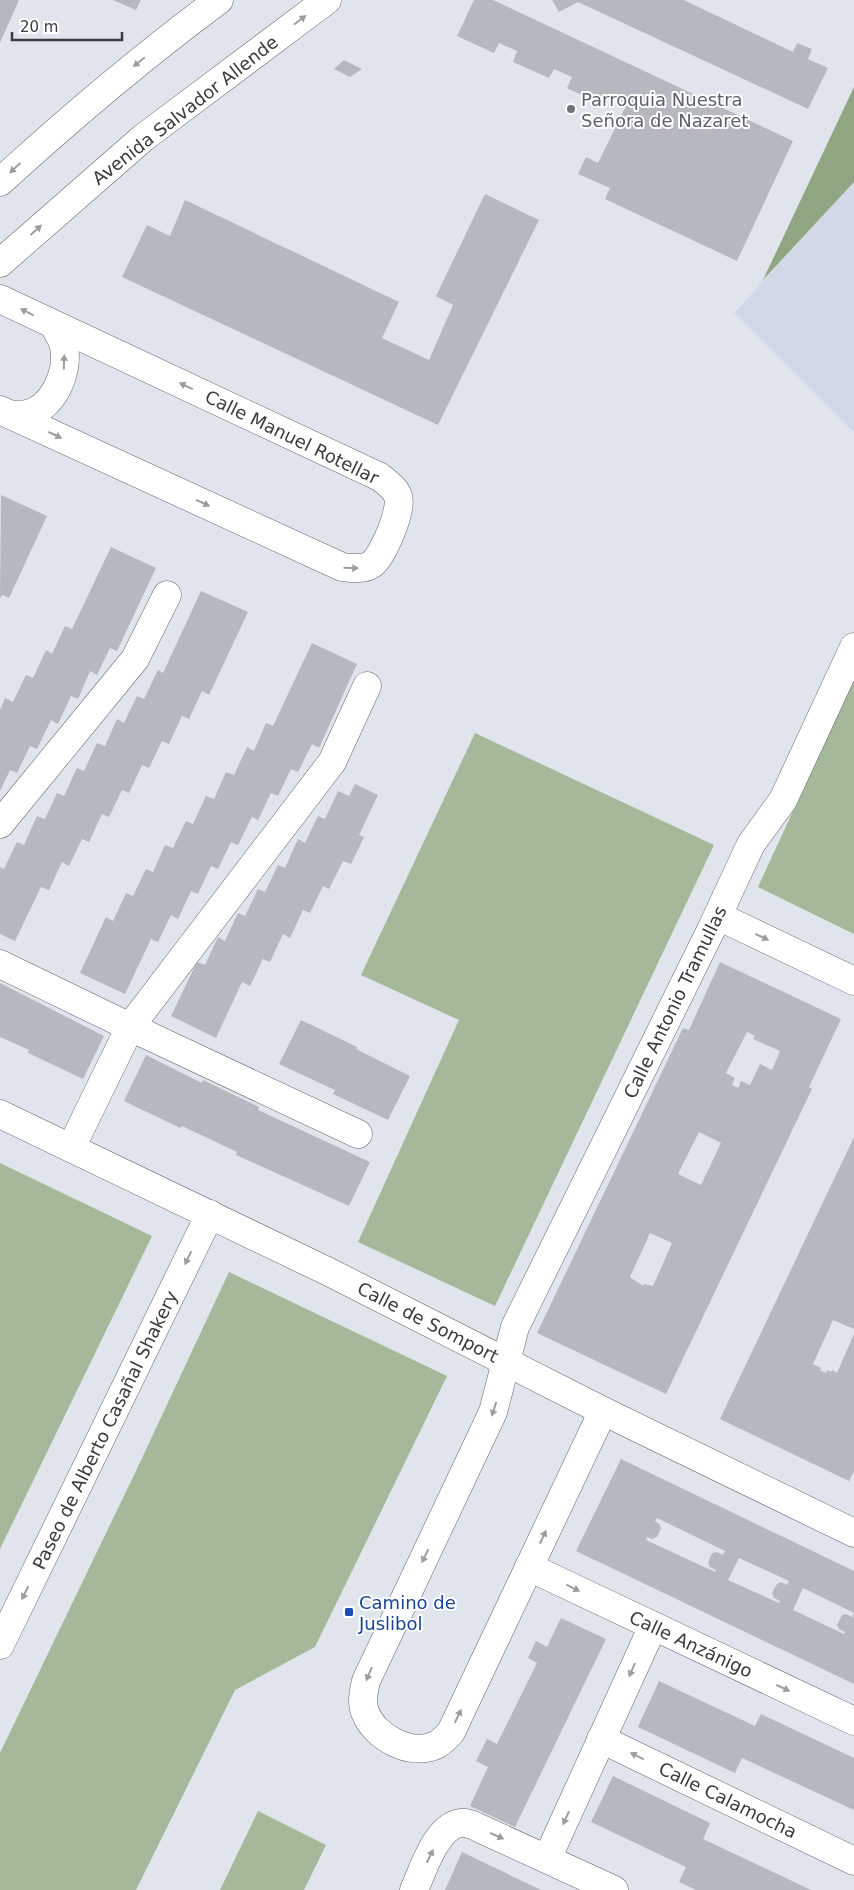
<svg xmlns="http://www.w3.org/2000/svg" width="854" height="1890" viewBox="0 0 854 1890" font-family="'DejaVu Sans',sans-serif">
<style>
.built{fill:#d2d8e7}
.green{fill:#a5b899}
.forest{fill:#90a683}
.building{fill:#b5b8bf;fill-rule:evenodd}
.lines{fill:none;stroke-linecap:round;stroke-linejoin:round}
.minor-casing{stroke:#62656c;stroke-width:29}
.major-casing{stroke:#62656c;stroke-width:29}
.minor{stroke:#fff;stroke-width:28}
.major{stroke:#fff;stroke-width:28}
.oneway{fill:#9c9d9e}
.worship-dot{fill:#6b7280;stroke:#fff;stroke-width:2}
.transit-dot{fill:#1a4fb4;stroke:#fff;stroke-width:2}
.labels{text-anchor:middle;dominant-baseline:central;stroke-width:4;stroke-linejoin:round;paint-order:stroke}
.worship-label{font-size:18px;fill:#5b616d;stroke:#fff;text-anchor:start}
.street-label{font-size:18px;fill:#3a3b3e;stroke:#fff}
.transit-label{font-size:18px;fill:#164399;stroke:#fff;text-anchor:start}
</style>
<rect width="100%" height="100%" fill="#e0e4ec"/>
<!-- built -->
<polygon class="built" points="854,182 854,433 734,313"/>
<!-- green -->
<g class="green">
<polygon points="854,679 854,934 758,887"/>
<polygon points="475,733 714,845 495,1306 358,1242 459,1020 361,975"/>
<polygon points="0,1163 152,1236 0,1549"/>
<polygon points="229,1272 447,1376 315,1647 235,1690 136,1890 0,1890 0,1753 136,1471"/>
<polygon points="258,1811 326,1845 304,1890 220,1890"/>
</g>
<!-- forest -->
<polygon class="forest" points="854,87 854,182 763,280"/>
<!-- building -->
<g class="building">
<polygon points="0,0 19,0 0,43"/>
<polygon points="113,0 141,0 136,10"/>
<polygon points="474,0 493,0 793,141 737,261 605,199 610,188 578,174 586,157 598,163 627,104 608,95 602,105 567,88 572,77 554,69 549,78 513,62 517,51 499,43 494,53 457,36"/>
<polygon points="552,0 684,0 793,52 797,43 812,49 808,59 828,68 808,109 578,2 559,12"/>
<polygon points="344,60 362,69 350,77 334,69"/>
<polygon points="485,194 539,220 438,425 122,277 147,225 170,236 185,200 399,302 382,338 429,360 453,305 436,296"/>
<polygon points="1,495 47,516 9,598 2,595 0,599"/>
<polygon points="111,547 156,568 117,651 110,648 97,675 90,671 78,699 71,696 58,724 51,720 37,749 30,746 17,773 10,770 0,791 0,710 5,698 13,702 26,675 33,678 46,650 52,654 65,626 72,629"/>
<polygon points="201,591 248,612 209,695 202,691 189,719 182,716 169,744 162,741 149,768 142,765 129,793 122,790 109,817 102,814 89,842 82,839 69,866 62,862 49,890 41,887 15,941 0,934 0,867 4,869 17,842 24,845 37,816 45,819 57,793 64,796 77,768 84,771 97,743 105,746 117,719 124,723 137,696 144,699 158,670 163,673"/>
<polygon points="312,643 357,664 319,748 312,744 298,772 291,769 278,796 271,793 258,820 252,817 238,845 231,842 218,869 211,866 198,894 191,891 178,919 171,915 158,942 151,939 125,994 80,973 106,917 113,921 126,893 133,896 146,869 153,872 165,845 173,848 186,821 193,824 206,796 214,799 226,772 234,775 247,747 254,751 266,723 273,726"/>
<polygon points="355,784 378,795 359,835 364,837 351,864 343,861 329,889 323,886 310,913 303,910 290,938 283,934 270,962 263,959 250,986 242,982 216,1038 171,1016 197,962 205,965 218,937 225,941 238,913 245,916 258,889 265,892 278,865 285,868 298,839 305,843 318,816 325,819 338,791 349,796"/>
<path d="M720 962 841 1019 809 1087 812 1089 666 1394 537 1333 683 1028 689 1030ZM747 1032 755 1036 753 1039 780 1051 772 1070 760 1064 750 1085 741 1081 738 1088 732 1085 735 1078 726 1073ZM699 1132 721 1143 701 1185 678 1174ZM650 1233 672 1243 653 1286 644 1284 643 1286 630 1277Z"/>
<polygon points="0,983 104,1036 83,1079 28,1053 29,1050 0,1037"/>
<polygon points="301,1020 357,1047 356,1049 410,1076 388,1120 333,1094 335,1090 279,1064"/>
<polygon points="146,1055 202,1083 203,1080 259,1107 258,1110 370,1162 349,1206 236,1155 237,1152 182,1126 180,1128 124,1101"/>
<polygon points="854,1137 854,1329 833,1320 813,1364 821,1368 820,1370 826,1373 827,1370 831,1372 832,1370 837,1373 854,1334 854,1471 849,1481 720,1419"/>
<path d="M621 1459 854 1571V1684L576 1551ZM657 1518 725 1551 723 1555 717 1552 712 1553 708 1563 710 1567 716 1570 715 1572 646 1540 647 1537 652 1539 657 1537 661 1528 659 1524 655 1521ZM739 1558 789 1581 787 1585 781 1582 777 1584 772 1593 774 1598 780 1601 779 1603 728 1580ZM803 1588 854 1613 852 1617 846 1614 842 1615 837 1625 839 1629 845 1632 844 1634 793 1610Z"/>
<polygon points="561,1618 606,1639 515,1827 470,1806 488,1767 476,1761 487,1739 497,1744 537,1663 528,1658 536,1641 547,1647"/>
<polygon points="659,1681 755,1726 761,1714 854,1758 854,1810 742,1758 735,1773 638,1727"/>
<polygon points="613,1776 710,1823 703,1839 811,1890 696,1890 679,1882 686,1867 591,1822"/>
<polygon points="462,1852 541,1890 445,1890"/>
</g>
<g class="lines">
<defs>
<g id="minor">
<path d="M0 299 380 477C386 482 395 488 398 496 403 509 383 556 372 564 364 570 352 568 342 567L0 410"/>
<path d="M11 415C16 414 22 415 27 414 54 408 69 371 64 347 63 339 57 332 54 325"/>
<polyline points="0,824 135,659 167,595"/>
<polyline points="718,916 854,981"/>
<polyline points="0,964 130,1027 358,1134"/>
<polyline points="0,1114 327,1271 603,1411 854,1533"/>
<polyline points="71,1148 130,1027 332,762 367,686"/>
<path d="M603 1411 451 1732C447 1736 442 1742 436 1745 411 1757 374 1737 365 1712 361 1702 364 1690 366 1681L493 1412 515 1327 711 930 751 844 783 800 854 647"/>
<polyline points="529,1567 854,1721"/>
<polyline points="0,1645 210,1214"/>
<polyline points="601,1739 854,1861"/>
<polyline points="547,1859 653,1626"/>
<path d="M414 1890C423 1870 436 1827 460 1823 467 1822 473 1825 479 1828L614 1890"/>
</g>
<g id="major">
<path d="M0 182C70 118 142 57 219 0"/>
<polyline points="0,263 143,138 327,0"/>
</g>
</defs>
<!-- minor casing -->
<use href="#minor" class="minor-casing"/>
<!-- major casing -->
<use href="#major" class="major-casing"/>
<!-- minor -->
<use href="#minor" class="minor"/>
<!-- major -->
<use href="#major" class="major"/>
</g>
<!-- one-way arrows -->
<defs><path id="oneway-solid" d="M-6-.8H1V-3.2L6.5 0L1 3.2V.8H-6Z" transform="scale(1.25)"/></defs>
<g class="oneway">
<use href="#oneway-solid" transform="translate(300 20) rotate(-37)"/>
<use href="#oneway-solid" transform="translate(139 62) rotate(141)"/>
<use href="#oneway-solid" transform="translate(15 168) rotate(137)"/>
<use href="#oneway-solid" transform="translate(36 230) rotate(-42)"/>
<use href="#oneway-solid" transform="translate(27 312) rotate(-154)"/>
<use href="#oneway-solid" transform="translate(64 362) rotate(-88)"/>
<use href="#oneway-solid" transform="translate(186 386) rotate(-155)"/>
<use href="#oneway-solid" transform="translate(55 435) rotate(25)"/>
<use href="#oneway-solid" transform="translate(203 503) rotate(25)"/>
<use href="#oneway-solid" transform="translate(351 568) rotate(2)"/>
<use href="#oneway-solid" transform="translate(762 937) rotate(25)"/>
<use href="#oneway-solid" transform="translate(188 1258) rotate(116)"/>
<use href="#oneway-solid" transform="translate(494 1409) rotate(108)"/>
<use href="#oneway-solid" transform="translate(543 1537) rotate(-65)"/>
<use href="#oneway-solid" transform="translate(425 1556) rotate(116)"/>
<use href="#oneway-solid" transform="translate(573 1588) rotate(26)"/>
<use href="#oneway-solid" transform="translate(25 1593) rotate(116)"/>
<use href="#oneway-solid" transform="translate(632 1670) rotate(114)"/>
<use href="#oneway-solid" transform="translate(369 1674) rotate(113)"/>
<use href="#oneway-solid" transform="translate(783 1688) rotate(25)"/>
<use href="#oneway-solid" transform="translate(458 1716) rotate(-65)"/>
<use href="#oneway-solid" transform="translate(637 1756) rotate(-154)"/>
<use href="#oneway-solid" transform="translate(566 1818) rotate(114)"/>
<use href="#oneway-solid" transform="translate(497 1836) rotate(24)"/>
<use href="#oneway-solid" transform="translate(430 1856) rotate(-65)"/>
</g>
<!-- markers -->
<circle class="worship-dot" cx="571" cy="109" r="5"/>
<rect class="transit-dot" x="344" y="1607" width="10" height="10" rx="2.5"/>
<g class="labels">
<!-- worship labels -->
<g class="worship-label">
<text x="581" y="99">Parroquia Nuestra<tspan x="581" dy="21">Señora de Nazaret</tspan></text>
</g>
<!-- street labels -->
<g class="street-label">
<text transform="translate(185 110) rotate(-38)">Avenida Salvador Allende</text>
<text transform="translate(292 437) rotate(26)">Calle Manuel Rotellar</text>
<text transform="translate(675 1002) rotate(-64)">Calle Antonio Tramullas</text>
<text transform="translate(428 1322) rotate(27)">Calle de Somport</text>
<text transform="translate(105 1430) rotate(-64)">Paseo de Alberto Casañal Shakery</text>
<text transform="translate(691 1644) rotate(25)">Calle Anzánigo</text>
<text transform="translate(728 1800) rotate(26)">Calle Calamocha</text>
</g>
<!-- transit labels -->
<g class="transit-label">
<text x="359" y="1602">Camino de<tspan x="359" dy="21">Juslibol</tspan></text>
</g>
</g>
<!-- scale -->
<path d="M12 32v8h110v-8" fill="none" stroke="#3a3b3e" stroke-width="2.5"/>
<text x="20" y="32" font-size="15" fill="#3a3b3e" stroke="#ffffff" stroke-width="4" paint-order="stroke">20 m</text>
</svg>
